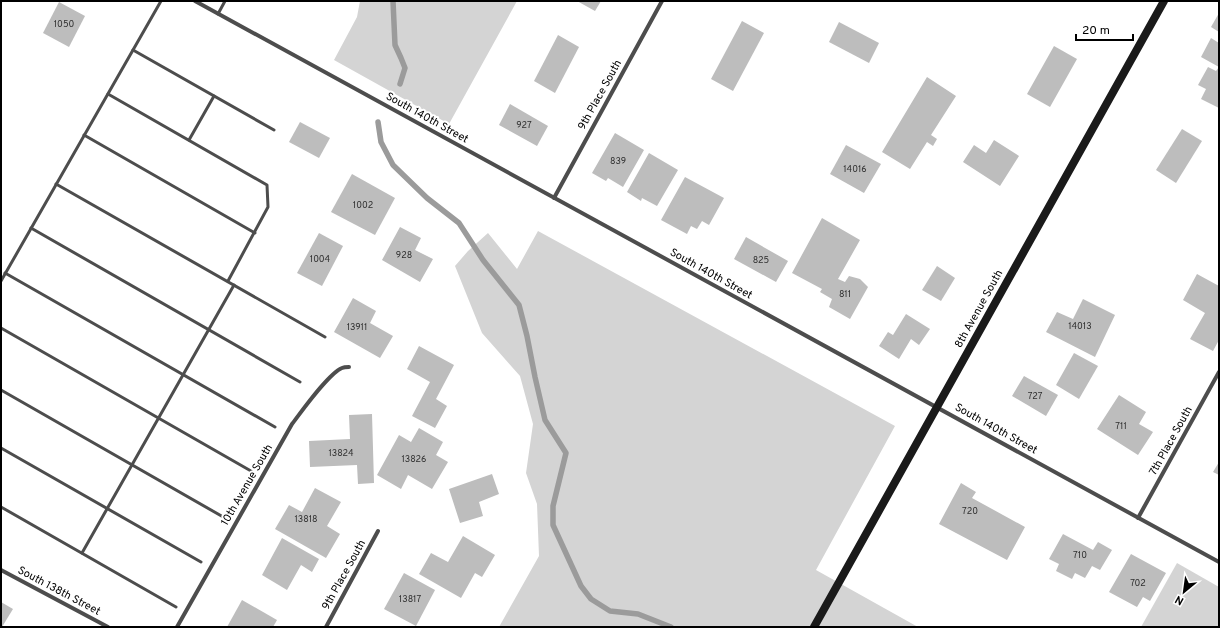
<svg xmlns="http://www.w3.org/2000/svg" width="1220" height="628" viewBox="0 0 1220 628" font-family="Overpass,sans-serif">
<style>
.green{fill:#d4d4d4}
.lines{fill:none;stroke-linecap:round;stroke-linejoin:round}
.stream{stroke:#9b9b9b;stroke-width:5.5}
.building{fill:#bdbdbd}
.lane{stroke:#4d4d4d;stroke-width:3}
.street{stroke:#4d4d4d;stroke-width:4}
.secondary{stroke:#1a1a1a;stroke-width:8}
.labels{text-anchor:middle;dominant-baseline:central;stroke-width:4;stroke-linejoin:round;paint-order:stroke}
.number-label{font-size:9px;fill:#2f2f2f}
.street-label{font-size:11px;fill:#000;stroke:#fff}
</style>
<rect width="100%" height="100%" fill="#fff"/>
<!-- green -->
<g class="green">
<polygon points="360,1 517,1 449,124 334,60 357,17"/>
<polygon points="538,231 895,426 816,570 918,627 499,627 539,556 537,504 526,473 533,424 520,376 482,333 455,266 468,251 488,233 517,269"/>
<polygon points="1177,563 1219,587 1219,627 1141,627"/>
</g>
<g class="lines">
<!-- stream -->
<g class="stream">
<polyline points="393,1 395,45 401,58 405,68 400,84"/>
<polyline points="378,122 381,142 393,165 427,198 459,223 483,260 519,305 527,336 535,377 545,420 566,453 553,506 553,525 581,586 591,599 610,611 638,614 671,627"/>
</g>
</g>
<!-- building -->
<g class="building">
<polygon points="577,1 601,1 595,11"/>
<polygon points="59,2 85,16 69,47 43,33"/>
<polygon points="1219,13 1219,32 1211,27"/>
<polygon points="742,21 764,33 733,91 711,79"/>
<polygon points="839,22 879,43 869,63 829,42"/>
<polygon points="558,35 579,47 555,93 534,81"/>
<polygon points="1211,38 1219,43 1219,108 1201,99 1206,89 1198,85 1208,67 1216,71 1219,67 1201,57"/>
<polygon points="1054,46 1077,59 1050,107 1027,94"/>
<polygon points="927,77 956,96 931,135 937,139 933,146 927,142 910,169 882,152"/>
<polygon points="510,104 548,126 537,146 499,125"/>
<polygon points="300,122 330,138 319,158 289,142"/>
<polygon points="1182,129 1202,141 1176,183 1156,170"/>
<polygon points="615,133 644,150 623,187 608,178 606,181 592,173"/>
<polygon points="994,140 1019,156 1000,186 963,162 974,145 986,153"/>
<polygon points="846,145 881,164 864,193 830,174"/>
<polygon points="649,153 678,170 657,206 642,198 641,201 627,192"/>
<polygon points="352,174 395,198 375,235 331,212"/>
<polygon points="685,177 724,198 709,225 702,221 697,229 691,226 687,234 661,220"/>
<polygon points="822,218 860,240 838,279 845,282 849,276 860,279 868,287 850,319 829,307 832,299 820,292 822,289 792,273"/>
<polygon points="400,227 421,238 415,250 433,259 420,282 382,260"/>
<polygon points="319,233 343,246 322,286 297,273"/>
<polygon points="746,237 788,261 776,282 734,259"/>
<polygon points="937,266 955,278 941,301 922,290"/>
<polygon points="1197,274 1219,286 1219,340 1213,351 1190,339 1205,313 1183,300"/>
<polygon points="353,298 376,311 370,323 393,336 380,358 334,332"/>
<polygon points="1083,299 1115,315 1095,357 1046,332 1057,312 1073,319"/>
<polygon points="906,314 930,329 919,345 911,339 899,359 879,346 888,332 893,335"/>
<polygon points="419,346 454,365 436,399 447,406 435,428 412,416 430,382 407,369"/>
<polygon points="1074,353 1098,366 1079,399 1056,385"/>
<polygon points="1024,376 1058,395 1046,416 1012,396"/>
<polygon points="1119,395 1146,412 1139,424 1153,432 1138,455 1097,429"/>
<polygon points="372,414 374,483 358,484 357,465 310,467 309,441 350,439 349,415"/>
<polygon points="419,428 443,442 436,455 448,462 432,489 408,475 401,489 377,475 399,435 411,442"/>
<polygon points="1219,462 1219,475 1213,472"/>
<polygon points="492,474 499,494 479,502 483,516 460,523 449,489"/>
<polygon points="961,483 976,492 972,498 1025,527 1007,560 939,524"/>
<polygon points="315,488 341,502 327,526 340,534 326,558 275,529 289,505 302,512"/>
<polygon points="1063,534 1093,550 1098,542 1112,550 1100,570 1092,566 1085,578 1075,573 1072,579 1056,571 1059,564 1049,559"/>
<polygon points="463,536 495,555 482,577 475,573 461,598 419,574 431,553 448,562"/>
<polygon points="282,538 319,559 312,572 301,565 287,590 262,575"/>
<polygon points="1131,554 1166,573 1150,601 1143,597 1137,607 1109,592"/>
<polygon points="404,573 435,590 416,626 384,609"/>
<polygon points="242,600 277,620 273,627 227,627"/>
<polygon points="1,602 13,609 2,627 1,627"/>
</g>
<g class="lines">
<!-- lane -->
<g class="lane">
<polyline points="218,14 225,1"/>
<polyline points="133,50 274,130"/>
<polyline points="108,94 267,185 268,207 228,281"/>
<polyline points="84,135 255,233"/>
<polyline points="189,140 214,96"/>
<polyline points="56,184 325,337"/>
<polyline points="31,228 300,382"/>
<polyline points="5,273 275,427"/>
<polyline points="1,281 161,1"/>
<polyline points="1,328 251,471"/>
<polyline points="1,390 225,518"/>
<polyline points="1,448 201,562"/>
<polyline points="1,507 176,607"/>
<polyline points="82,553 234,285"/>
</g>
<!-- street -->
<g class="street">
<polyline points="195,1 1219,562"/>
<polyline points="554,198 662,1"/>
<polyline points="1138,518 1219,372"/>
<polyline points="1,570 108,627"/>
<path d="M177 627 292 424C302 411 328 374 342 368 344 367 347 367 349 367"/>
<polyline points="326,627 378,531"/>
</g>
<!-- secondary -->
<polyline class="secondary" points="814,627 1164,1"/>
</g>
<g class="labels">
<!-- number labels -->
<g class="number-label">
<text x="64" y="24">1050</text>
<text x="524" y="125">927</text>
<text x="618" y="161">839</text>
<text x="855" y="169">14016</text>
<text x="363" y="205">1002</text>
<text x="404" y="255">928</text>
<text x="320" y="259">1004</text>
<text x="761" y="260">825</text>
<text x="845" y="294">811</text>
<text x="1080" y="326">14013</text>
<text x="357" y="327">13911</text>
<text x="1035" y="396">727</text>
<text x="1121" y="426">711</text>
<text x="341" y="453">13824</text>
<text x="414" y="459">13826</text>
<text x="970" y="511">720</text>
<text x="306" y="519">13818</text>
<text x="1080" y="555">710</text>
<text x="1138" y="583">702</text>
<text x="410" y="599">13817</text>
</g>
<!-- street labels -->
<g class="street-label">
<text transform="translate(600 95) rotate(-61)">9th Place South</text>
<text transform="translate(427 118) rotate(29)">South 140th Street</text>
<text transform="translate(711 274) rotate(29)">South 140th Street</text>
<text transform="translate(979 309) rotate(-61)">8th Avenue South</text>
<text transform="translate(996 429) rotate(29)">South 140th Street</text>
<text transform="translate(1171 441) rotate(-61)">7th Place South</text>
<text transform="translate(247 485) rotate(-60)">10th Avenue South</text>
<text transform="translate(344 575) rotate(-61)">9th Place South</text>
<text transform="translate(59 591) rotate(28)">South 138th Street</text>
</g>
</g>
<!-- border -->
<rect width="1220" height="628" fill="none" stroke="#000000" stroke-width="4"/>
<!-- north arrow -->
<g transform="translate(1184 592) rotate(209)" stroke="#ffffff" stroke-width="3" paint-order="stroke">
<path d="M0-3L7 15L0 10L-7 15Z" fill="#000000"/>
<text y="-6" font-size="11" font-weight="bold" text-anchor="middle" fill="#000000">N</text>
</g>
<!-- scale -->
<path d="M1076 34v6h57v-6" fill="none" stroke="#000000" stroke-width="2"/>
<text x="1082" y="34" font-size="12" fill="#000000" stroke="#ffffff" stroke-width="3" paint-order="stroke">20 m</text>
</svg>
